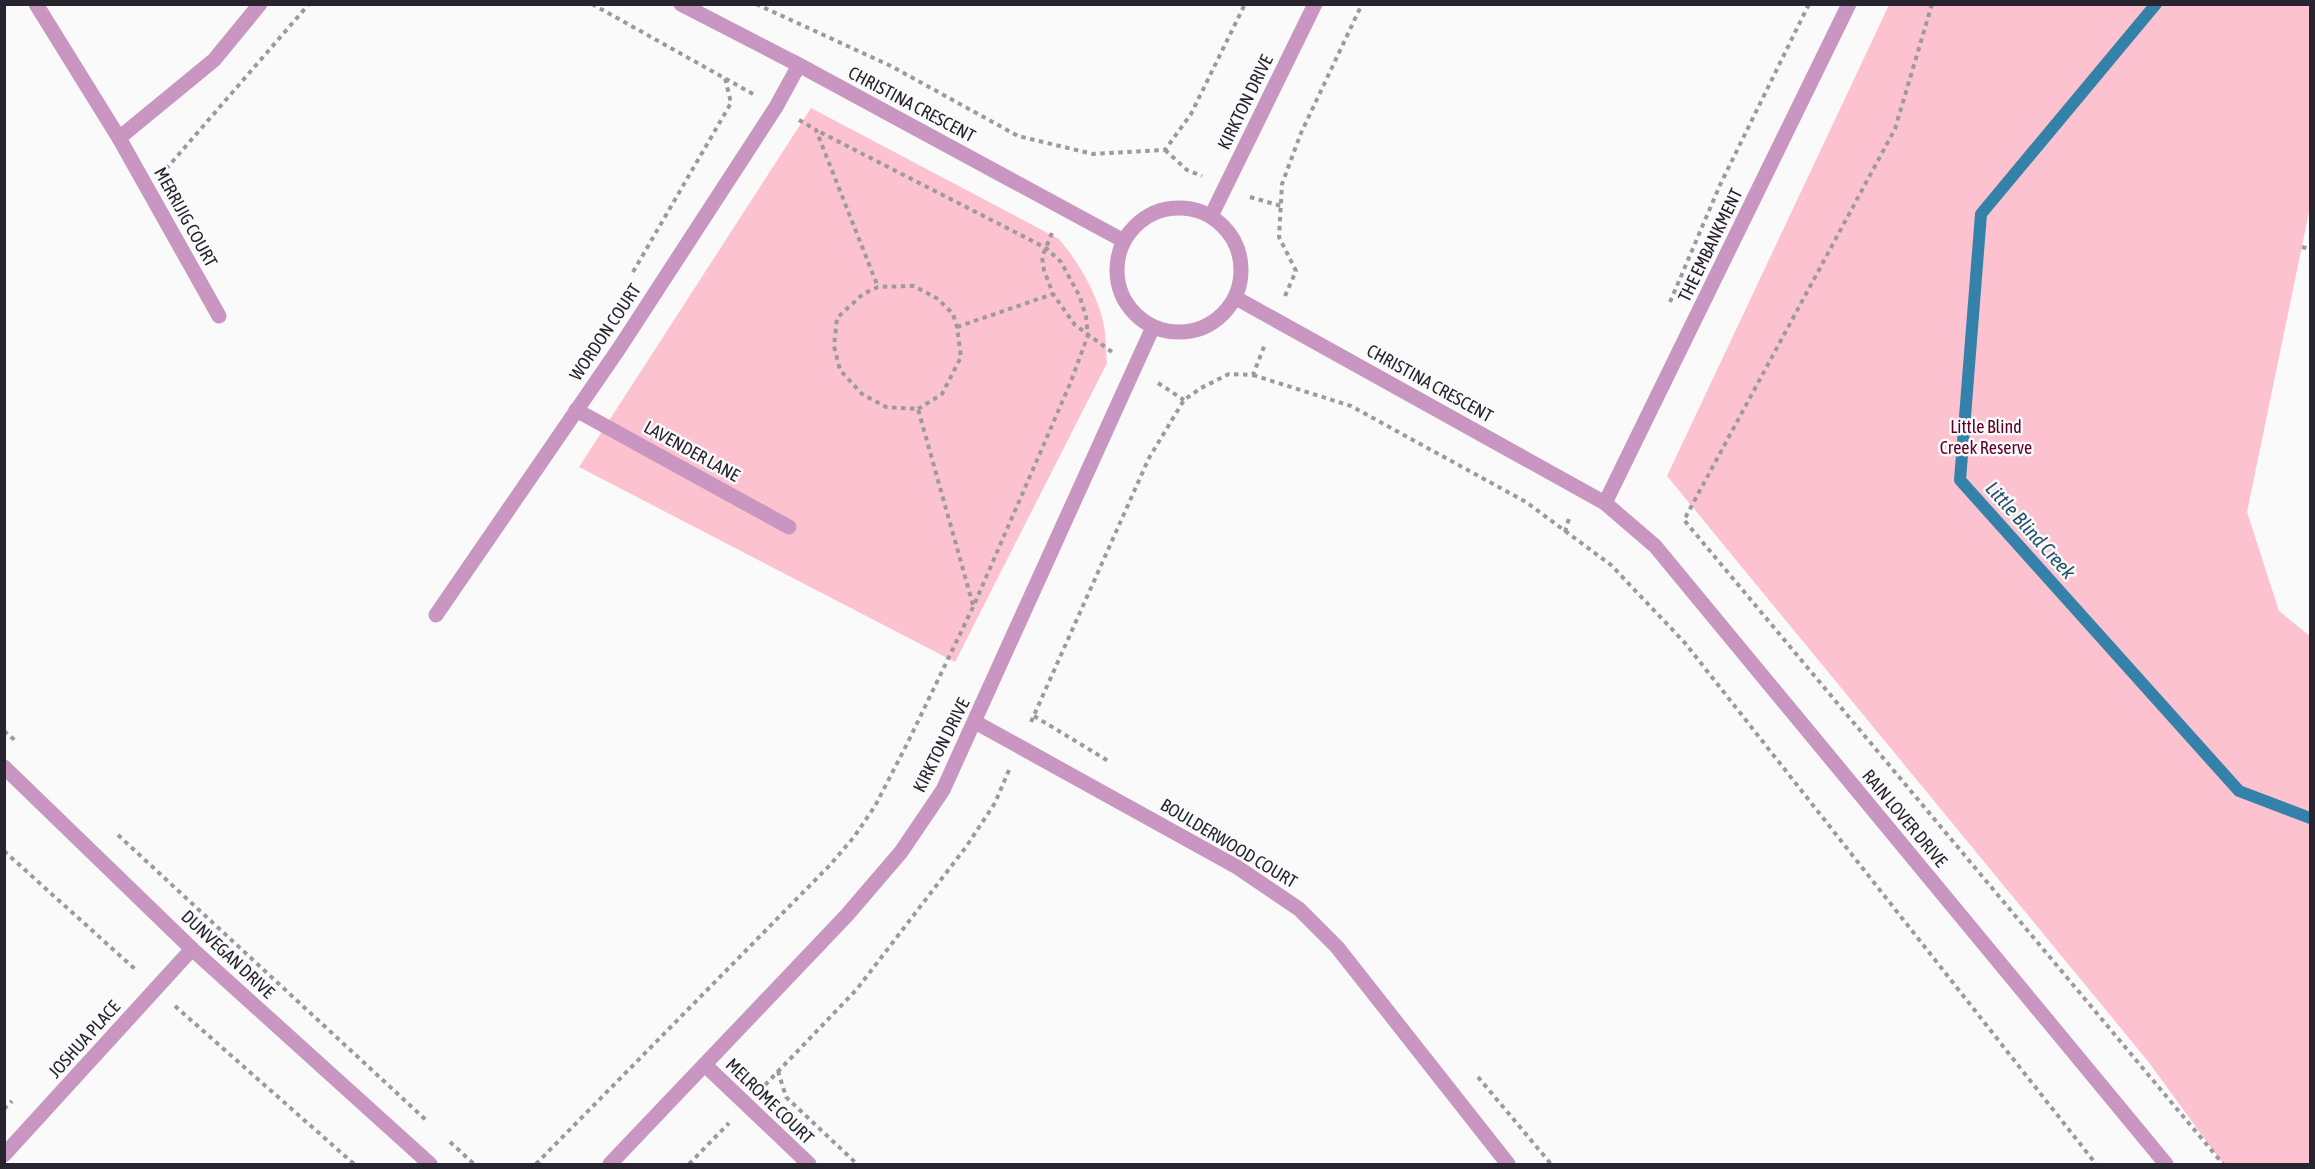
<svg xmlns="http://www.w3.org/2000/svg" width="2315" height="1169" viewBox="0 0 2315 1169" font-family="'Asap Condensed',sans-serif">
<style>
.green{fill:#fdc2cf}
.lines{fill:none;stroke-linecap:round;stroke-linejoin:round}
.stream{stroke:#3482a9;stroke-width:12}
.path{stroke:#9c9aa0;stroke-width:4;stroke-dasharray:4.5 4.5;stroke-linecap:butt}
.minor{stroke:#c896c0;stroke-width:15}
.labels{text-anchor:middle;dominant-baseline:central;stroke-width:5;stroke-linejoin:round;paint-order:stroke}
.street-label{font-size:18px;fill:#27232f;stroke:#fafafa}
.park-label{font-size:18px;fill:#5c0028;stroke:#fafafa}
.water-label{font-size:20px;font-style:italic;fill:#265269;stroke:#fafafa}
</style>
<rect width="100%" height="100%" fill="#fafafa"/>
<!-- green -->
<g class="green">
<polygon points="1889,5 2310,5 2310,207 2247,512 2279,611 2310,636 2310,1164 2223,1164 2147,1060 1667,476"/>
<path d="M811 108 1059 239C1079 263 1095 290 1103 321 1106 334 1106 349 1107 363L955 662 579 467Z"/>
</g>
<g class="lines">
<!-- stream -->
<polyline class="stream" points="2156,4 1981,214 1960,480 2239,791 2310,818"/>
<!-- path -->
<g class="path">
<polyline points="592,4 753,94"/>
<polyline points="756,4 891,66 1018,136 1093,154 1165,150 1191,114 1245,4"/>
<polyline points="1932,4 1895,129 1684,520 2223,1164"/>
<polyline points="799,120 816,130 878,287"/>
<polyline points="1165,150 1187,170 1202,176"/>
<polyline points="166,169 309,4"/>
<polyline points="1250,197 1281,206"/>
<polyline points="1052,233 1042,257 1044,270 1053,294 1075,325 1112,352"/>
<polyline points="2302,247 2310,249"/>
<polyline points="633,272 731,103 725,78"/>
<polyline points="1285,296 1296,271 1279,237 1282,184 1301,133 1362,4"/>
<polyline points="1670,302 1720,185 1809,4"/>
<polyline points="957,327 1053,294"/>
<polyline points="1253,375 1351,406 1526,502 1611,565 1685,643 2096,1164"/>
<polyline points="1158,383 1184,400"/>
<polyline points="918,409 942,394 961,357 957,327 953,314 938,299 914,286 878,287 863,294 837,318 834,346 840,370 862,394 886,407 918,409 973,605"/>
<polyline points="1565,532 1570,515"/>
<polyline points="1034,716 1110,762"/>
<polyline points="1031,722 1149,458 1184,400 1201,388 1229,374 1253,375 1265,344"/>
<polyline points="4,731 17,742"/>
<polyline points="118,835 427,1121"/>
<polyline points="4,851 136,970"/>
<polyline points="175,1006 354,1164"/>
<polyline points="778,1071 786,1097 857,1164"/>
<polyline points="1478,1077 1551,1164"/>
<polyline points="765,1085 857,989 966,847 995,803 1009,770"/>
<polyline points="4,1109 12,1101"/>
<polyline points="450,1142 474,1164"/>
<polyline points="536,1164 830,865 854,837 875,806 908,742 974,605 1070,384 1088,335 1086,317 1080,297 1061,262 1046,248 816,130"/>
<polyline points="689,1164 729,1123"/>
</g>
<!-- minor -->
<g class="minor">
<polyline points="36,4 119,138 219,316"/>
<polyline points="681,4 799,65 1124,241"/>
<polyline points="119,138 214,60 260,4"/>
<circle cx="1179" cy="270" r="62"/>
<polyline points="1211,216 1315,4"/>
<polyline points="1236,298 1605,503 1655,546 2166,1164"/>
<polyline points="576,410 789,527"/>
<polyline points="1605,503 1849,4"/>
<polyline points="436,615 620,347 776,107 799,65"/>
<polyline points="975,722 1237,867 1299,909 1337,947 1508,1164"/>
<polyline points="4,767 192,949 430,1164"/>
<polyline points="705,1065 809,1164"/>
<polyline points="4,1155 192,949"/>
<polyline points="610,1164 847,915 901,852 943,790 1153,327"/>
</g>
</g>
<g class="labels">
<!-- street labels -->
<g class="street-label">
<text transform="translate(1245 102) rotate(-64)">KIRKTON DRIVE</text>
<text transform="translate(912 104) rotate(28)">CHRISTINA CRESCENT</text>
<text transform="translate(186 217) rotate(61)">MERRIJIG COURT</text>
<text transform="translate(1710 245) rotate(-64)">THE EMBANKMENT</text>
<text transform="translate(605 332) rotate(-56)">WORDON COURT</text>
<text transform="translate(1430 383) rotate(29)">CHRISTINA CRESCENT</text>
<text transform="translate(692 451) rotate(29)">LAVENDER LANE</text>
<text transform="translate(941 745) rotate(-63)">KIRKTON DRIVE</text>
<text transform="translate(1905 818) rotate(50)">RAIN LOVER DRIVE</text>
<text transform="translate(1229 843) rotate(31)">BOULDERWOOD COURT</text>
<text transform="translate(228 954) rotate(43)">DUNVEGAN DRIVE</text>
<text transform="translate(84 1039) rotate(-48)">JOSHUA PLACE</text>
<text transform="translate(770 1101) rotate(44)">MELROME COURT</text>
</g>
<!-- park labels -->
<g class="park-label">
<text x="1986" y="426">Little Blind<tspan x="1986" dy="21">Creek Reserve</tspan></text>
</g>
<!-- water labels -->
<g class="water-label">
<text transform="translate(2031 530) rotate(48)">Little Blind Creek</text>
</g>
</g>
<!-- border -->
<rect width="2315" height="1169" fill="none" stroke="#27232f" stroke-width="12"/>
</svg>
